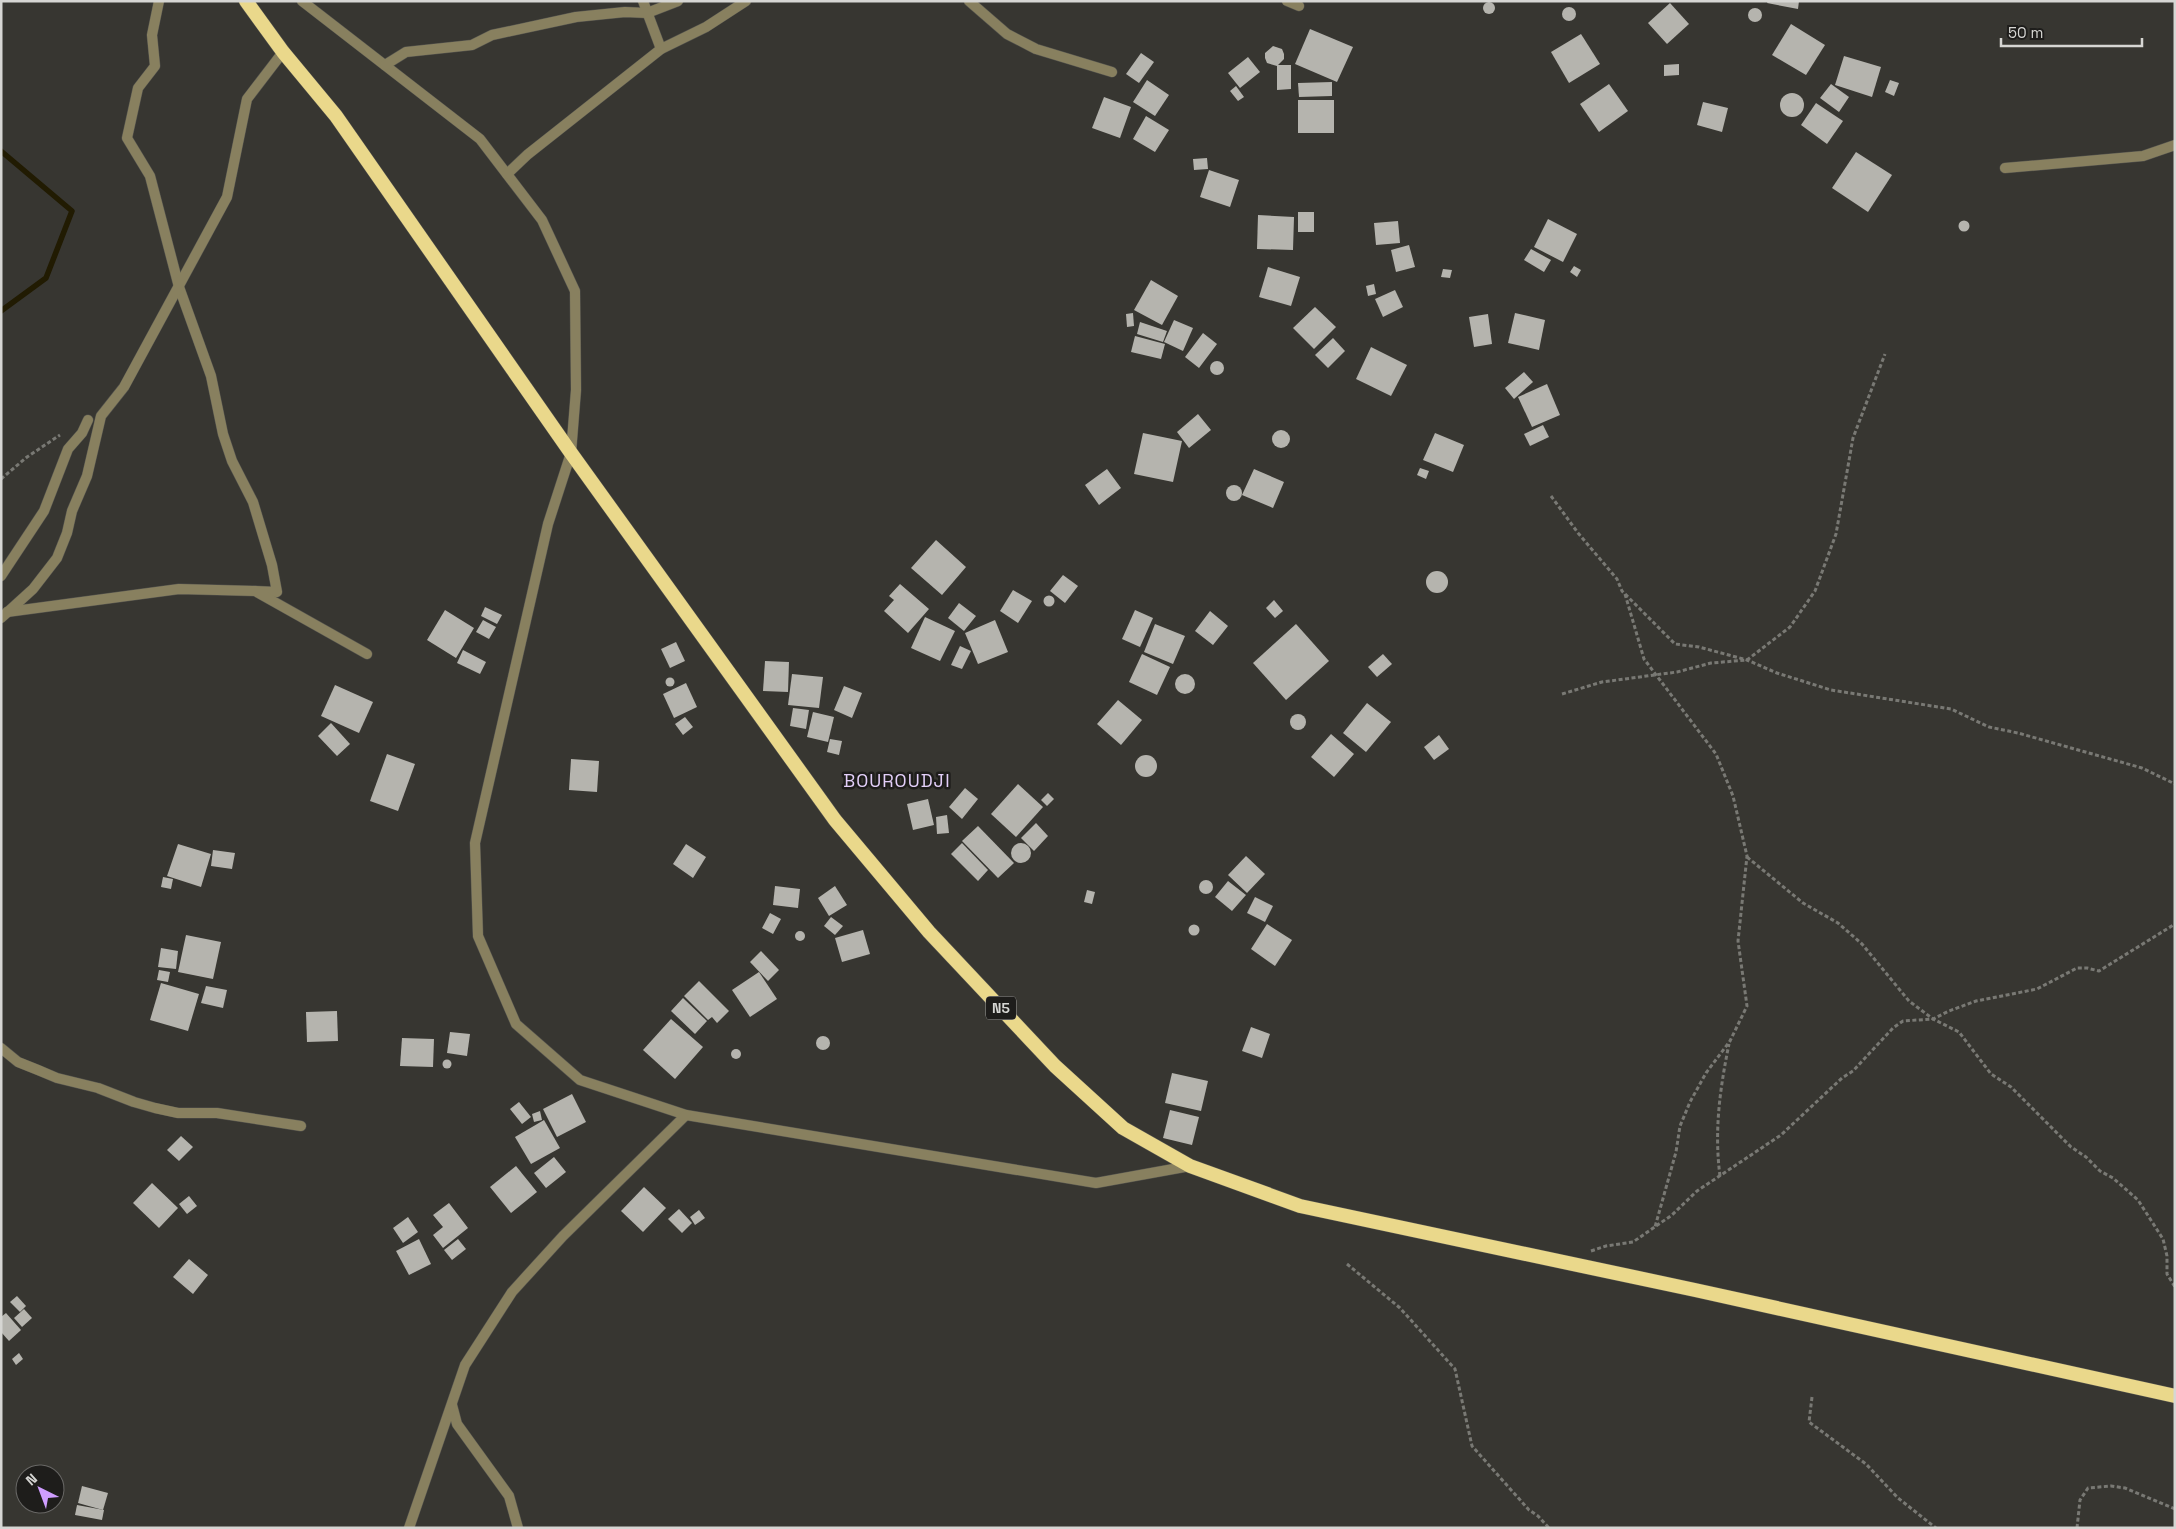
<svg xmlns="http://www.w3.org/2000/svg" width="2176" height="1529" viewBox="0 0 2176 1529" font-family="'Space Grotesk',sans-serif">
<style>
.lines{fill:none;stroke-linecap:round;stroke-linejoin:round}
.stream{stroke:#211b02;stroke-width:5.5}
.building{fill:#b5b4ae}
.minor-casing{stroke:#54534e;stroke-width:11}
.trunk-casing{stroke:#54534e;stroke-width:15}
.path{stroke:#797974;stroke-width:3;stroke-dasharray:4 2.5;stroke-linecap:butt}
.minor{stroke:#88805f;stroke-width:10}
.trunk{stroke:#ead88b;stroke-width:14}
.labels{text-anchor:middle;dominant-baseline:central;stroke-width:5;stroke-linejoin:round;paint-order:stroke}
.shield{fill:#1e1d1b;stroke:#9f9e9c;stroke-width:1}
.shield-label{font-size:14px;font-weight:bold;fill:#d6d6d3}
.quarter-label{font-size:18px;letter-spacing:1px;fill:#e3cff9;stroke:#1e1d1b}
</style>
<rect width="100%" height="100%" fill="#373631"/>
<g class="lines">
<!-- stream -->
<polyline class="stream" points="1,151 72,211 46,278 1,311"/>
</g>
<!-- building -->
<g class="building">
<polygon points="1768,1 1799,1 1798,9 1767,3"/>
<circle cx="1489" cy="8" r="6"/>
<polygon points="1670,3 1689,24 1667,44 1648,23"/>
<circle cx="1569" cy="14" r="7"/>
<circle cx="1755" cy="15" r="7"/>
<polygon points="1791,24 1825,45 1806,75 1772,55"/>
<polygon points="1310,29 1353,47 1337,82 1295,64"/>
<polygon points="1581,34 1600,64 1569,83 1551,52"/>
<polygon points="1273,46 1282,49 1284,54 1284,59 1278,65 1291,65 1291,89 1277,90 1277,66 1267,63 1265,58 1265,53"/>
<polygon points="1141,53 1154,62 1139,83 1126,74"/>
<polygon points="1844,56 1881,67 1872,97 1835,85"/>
<polygon points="1248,57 1260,72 1240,88 1228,73"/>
<polygon points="1679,64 1679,75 1664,76 1664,65"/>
<polygon points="1147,80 1169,95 1155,116 1133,102"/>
<polygon points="1890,80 1899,83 1894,96 1885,92"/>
<polygon points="1332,82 1332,96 1299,97 1298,83"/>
<polygon points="1609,84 1628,111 1599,132 1580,104"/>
<polygon points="1831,84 1849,97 1839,112 1820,98"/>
<polygon points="1236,86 1244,97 1238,101 1230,91"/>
<circle cx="1792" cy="105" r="12"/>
<polygon points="1104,97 1131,107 1120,138 1092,128"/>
<rect x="1298" y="100" width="36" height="33"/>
<polygon points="1703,102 1728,108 1722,132 1697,125"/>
<polygon points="1816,103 1843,121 1827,144 1801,125"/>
<polygon points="1146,116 1169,130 1155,152 1133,139"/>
<polygon points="1856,152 1892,175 1868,212 1832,188"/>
<polygon points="1207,158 1208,169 1194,170 1193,159"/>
<polygon points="1209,170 1239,180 1230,207 1200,197"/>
<rect x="1298" y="212" width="16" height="20"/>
<polygon points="1258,215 1294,217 1293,250 1257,249"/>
<polygon points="1548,219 1577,234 1563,262 1534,247"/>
<circle cx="1964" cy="226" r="5.5"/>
<polygon points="1398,221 1400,243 1376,245 1374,223"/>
<polygon points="1409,245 1415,267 1396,272 1391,250"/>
<polygon points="1531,249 1551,260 1544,272 1524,260"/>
<polygon points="1574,266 1581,270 1577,277 1570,272"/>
<polygon points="1268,267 1300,277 1291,306 1259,297"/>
<polygon points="1443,269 1452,270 1450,278 1441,277"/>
<polygon points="1151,280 1178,296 1162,325 1134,310"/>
<polygon points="1374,284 1376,294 1368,296 1366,286"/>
<polygon points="1395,290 1403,307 1383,317 1375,299"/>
<polygon points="1315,307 1336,327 1314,349 1293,328"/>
<polygon points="1133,313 1134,326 1127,327 1126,314"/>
<polygon points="1515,313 1545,320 1539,350 1508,343"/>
<polygon points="1488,314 1492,344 1474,347 1469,317"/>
<polygon points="1174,320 1193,328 1183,351 1164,342"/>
<polygon points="1140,322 1167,331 1163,342 1137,334"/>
<polygon points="1203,333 1217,344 1199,368 1185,357"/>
<polygon points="1135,336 1165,344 1161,359 1131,352"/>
<polygon points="1333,338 1345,351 1328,368 1315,355"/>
<polygon points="1371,347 1407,365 1391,396 1356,379"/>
<circle cx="1217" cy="368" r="7"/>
<polygon points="1524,372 1533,382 1514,399 1505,388"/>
<polygon points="1547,384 1560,415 1532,427 1518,397"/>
<polygon points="1198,414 1211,430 1189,448 1177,432"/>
<polygon points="1543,425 1549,437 1530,446 1524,434"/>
<circle cx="1281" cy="439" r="9"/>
<polygon points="1143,433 1182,441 1173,482 1134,474"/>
<polygon points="1435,433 1464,445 1453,472 1423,460"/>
<polygon points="1420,468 1429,471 1426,479 1417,475"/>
<polygon points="1107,469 1121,488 1099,505 1085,485"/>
<polygon points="1254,469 1284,482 1273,508 1242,495"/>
<circle cx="1234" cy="493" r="8"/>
<polygon points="936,540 966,567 942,595 911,568"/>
<circle cx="1437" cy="582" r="11"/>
<polygon points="1063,575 1078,586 1065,603 1050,591"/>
<polygon points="900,584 929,609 908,633 884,611 894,600 889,596"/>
<polygon points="1013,590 1032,601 1018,623 1000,611"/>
<circle cx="1049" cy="601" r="5.5"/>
<polygon points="1274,600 1283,611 1275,618 1266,608"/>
<polygon points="959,603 976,616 964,631 948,618"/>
<polygon points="485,607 502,615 497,624 481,616"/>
<polygon points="445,610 474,628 456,658 427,640"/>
<polygon points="1135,610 1153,618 1140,647 1122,639"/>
<polygon points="1210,611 1228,626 1213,645 1195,631"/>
<polygon points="925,617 955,631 940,661 911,648"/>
<polygon points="483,620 496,627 489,639 476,632"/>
<polygon points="995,620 1008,652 978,664 965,633"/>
<polygon points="1155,624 1185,636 1173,664 1144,652"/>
<polygon points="1296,624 1329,661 1286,700 1253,663"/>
<polygon points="676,642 685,661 670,668 661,649"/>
<polygon points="960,646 971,651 962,669 951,665"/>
<polygon points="463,650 486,662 480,674 457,663"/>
<polygon points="1142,654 1170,667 1157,695 1129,682"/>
<polygon points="1383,654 1392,664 1377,677 1368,667"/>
<polygon points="765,661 789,662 788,692 763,691"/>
<polygon points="792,674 823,677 819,708 788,705"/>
<circle cx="1185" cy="684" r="10"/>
<circle cx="670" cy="682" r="4.5"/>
<polygon points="686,683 697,707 674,718 663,694"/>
<polygon points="335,685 373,702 359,733 321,716"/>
<polygon points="844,686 862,693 852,718 834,710"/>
<polygon points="1118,700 1142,720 1121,745 1097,724"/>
<polygon points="1367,703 1391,722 1366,752 1343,733"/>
<polygon points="793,708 809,710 806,729 790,726"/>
<polygon points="813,712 834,717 828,742 807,737"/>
<circle cx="1298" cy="722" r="8"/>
<polygon points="685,717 693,727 683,735 675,724"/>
<polygon points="331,723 350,744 337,756 318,736"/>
<polygon points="1331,734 1354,754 1334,777 1311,757"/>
<polygon points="1439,735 1449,749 1434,760 1424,747"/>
<polygon points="830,739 842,741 839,755 827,752"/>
<polygon points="387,754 415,764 398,811 370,801"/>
<circle cx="1146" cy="766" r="11"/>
<polygon points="571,759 599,761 597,792 569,790"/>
<polygon points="1018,784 1043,807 1016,837 991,814"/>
<polygon points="965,788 978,799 962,819 949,807"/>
<polygon points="1048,793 1054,799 1047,806 1041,800"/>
<polygon points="928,799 934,825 913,830 907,804"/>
<polygon points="947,815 949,833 937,834 936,817"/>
<polygon points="1036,823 1048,836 1034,851 1021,838"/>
<polygon points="978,826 1014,863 998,878 962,841"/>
<polygon points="962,843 988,870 978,881 951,854"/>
<circle cx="1021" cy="853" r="10"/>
<polygon points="178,844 211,854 201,887 167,876"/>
<polygon points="686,844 706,857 693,878 673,864"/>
<polygon points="213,850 235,853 232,869 211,866"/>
<polygon points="1246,856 1265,874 1247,893 1228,875"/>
<polygon points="163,877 173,879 171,889 161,887"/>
<circle cx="1206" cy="887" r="7"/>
<polygon points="1228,881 1246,895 1232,911 1215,897"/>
<polygon points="775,886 800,889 798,908 773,905"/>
<polygon points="835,886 847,905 829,916 818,898"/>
<polygon points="1087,890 1095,892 1092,904 1084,902"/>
<polygon points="1255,897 1273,906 1265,922 1247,913"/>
<polygon points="770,913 781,919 773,934 762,928"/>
<polygon points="831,917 843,926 835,935 824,926"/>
<polygon points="1267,924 1292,940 1275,966 1251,949"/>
<circle cx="1194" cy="930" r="5.5"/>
<polygon points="863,930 870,954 842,962 835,938"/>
<circle cx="800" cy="936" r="5"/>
<polygon points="186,935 221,942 213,979 178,972"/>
<polygon points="161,948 178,951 176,969 158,967"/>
<polygon points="761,951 779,970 768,981 750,962"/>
<polygon points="159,970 170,972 168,982 157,980"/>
<polygon points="759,972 777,999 750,1017 732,990"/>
<polygon points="699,981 729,1011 717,1023 712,1017 708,1020 684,996"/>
<polygon points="161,983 199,994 188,1031 150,1020"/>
<polygon points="206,986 227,990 223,1008 201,1003"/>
<polygon points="683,998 707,1021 695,1034 671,1011"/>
<polygon points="337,1011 338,1041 307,1042 306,1012"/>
<polygon points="671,1019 703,1047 675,1079 643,1050"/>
<polygon points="1251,1027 1270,1034 1262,1058 1242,1051"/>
<polygon points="450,1032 470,1034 467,1056 447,1053"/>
<circle cx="823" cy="1043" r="7"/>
<polygon points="402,1038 434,1039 433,1067 400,1066"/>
<circle cx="736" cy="1054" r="5"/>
<circle cx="447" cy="1064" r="4.5"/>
<polygon points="1172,1073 1208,1081 1201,1111 1165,1103"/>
<polygon points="572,1094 586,1122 557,1137 543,1109"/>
<polygon points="519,1102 531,1117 522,1124 510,1109"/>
<polygon points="1170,1110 1199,1117 1192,1145 1163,1138"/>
<polygon points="540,1111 542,1120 534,1122 532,1114"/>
<polygon points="544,1120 560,1148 531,1164 515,1137"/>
<polygon points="181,1136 193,1147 179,1161 167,1150"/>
<polygon points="554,1157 566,1172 546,1188 534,1173"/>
<polygon points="516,1166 537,1192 511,1213 490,1187"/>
<polygon points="152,1183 178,1208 159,1228 133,1203"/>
<polygon points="644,1187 666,1208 643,1232 621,1211"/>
<polygon points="189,1196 197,1206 187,1214 179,1204"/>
<polygon points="449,1203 468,1228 443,1248 433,1235 443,1227 433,1215"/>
<polygon points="679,1209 692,1223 682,1233 668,1219"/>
<polygon points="699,1210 705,1218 695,1225 690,1217"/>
<polygon points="408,1217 418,1232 403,1243 393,1228"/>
<polygon points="419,1239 431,1264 409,1275 396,1251"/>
<polygon points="458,1239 466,1249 452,1260 444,1250"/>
<polygon points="189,1259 208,1275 193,1294 173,1277"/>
<polygon points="17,1296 26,1306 20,1312 10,1302"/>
<polygon points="24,1309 32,1318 22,1327 14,1318"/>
<polygon points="6,1313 21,1330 9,1341 1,1332 1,1317"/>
<polygon points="19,1353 23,1359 16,1365 12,1359"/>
<polygon points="82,1486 108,1493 103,1510 78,1503"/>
<polygon points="77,1505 104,1510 102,1520 75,1515"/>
</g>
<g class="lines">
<defs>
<g id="minor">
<polyline points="159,1 152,35 155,66 138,88 127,138 150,176 179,287 211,376 223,434 232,461 253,502 272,565 277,592 255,591"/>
<polyline points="302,1 480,139 542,220 575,291 576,390 571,453 548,524 475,843 478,936 516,1024 580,1080 686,1115 1096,1183 1190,1166"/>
<polyline points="643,1 661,49"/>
<polyline points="969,1 1007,34 1036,49 1112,72"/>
<polyline points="1287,1 1299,6"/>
<polyline points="385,65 406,52 472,45 492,35 576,17 625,12 647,13 678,1"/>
<polyline points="2005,168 2143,156 2175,145"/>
<polyline points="507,174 527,155 661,49 706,27 746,1"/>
<polyline points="1,576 44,511 68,449 82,433 88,420"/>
<polyline points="7,612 179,589 255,591 367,654"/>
<polyline points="1,618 33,589 57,558 67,533 72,511 87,476 101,416 124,387 227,197 247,99 283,52"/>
<polyline points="1,1048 18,1062 38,1070 57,1078 98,1088 134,1102 155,1108 178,1113 217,1113 301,1126"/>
<polyline points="452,1405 457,1424 509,1496 518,1528"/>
<polyline points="409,1528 465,1365 512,1292 563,1236 686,1115"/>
</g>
<polyline id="trunk" points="246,1 283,52 336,116 571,453 835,820 929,932 1055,1066 1123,1128 1190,1166 1300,1206 1695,1290 2175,1396"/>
</defs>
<!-- minor casing -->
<use href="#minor" class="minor-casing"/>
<!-- trunk casing -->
<use href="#trunk" class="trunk-casing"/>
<!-- path -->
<g class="path">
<polyline points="1,479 27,457 60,435"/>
<polyline points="1551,496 1578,533 1617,579 1622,591 1675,644 1699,647 1747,660 1777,673 1831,690 1951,709 1989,727 2018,733 2142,768 2175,784"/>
<polyline points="1625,594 1644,659 1716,754 1733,796 1747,856 1738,941 1747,1006 1730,1041 1706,1073 1690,1102 1680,1126 1676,1152 1655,1227"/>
<polyline points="1562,694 1602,682 1677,672 1711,663 1747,660 1790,627 1815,591 1836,534 1853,438 1885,354"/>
<polyline points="1747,857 1803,903 1838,923 1862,944 1909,1001 1933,1019 1959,1032 1991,1074 2011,1087 2071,1147 2086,1157 2100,1171 2113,1178 2138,1200 2163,1239 2167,1256 2167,1274 2175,1287"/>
<path d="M1720 1176C1714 1131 1720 1088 1729 1044"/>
<polyline points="1591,1251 1606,1246 1633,1242 1672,1215 1697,1191 1781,1135 1842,1078 1853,1071 1893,1028 1903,1021 1933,1019 1949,1011 1976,1001 2037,989 2077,968 2087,968 2099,971 2175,924"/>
<polyline points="1347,1264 1400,1308 1455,1369 1472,1446 1529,1510 1538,1516 1549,1528"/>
<polyline points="1812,1397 1809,1422 1866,1464 1898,1498 1936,1528"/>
<polyline points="2077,1528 2080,1500 2088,1488 2111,1486 2125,1488 2175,1509"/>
</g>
<!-- minor -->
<use href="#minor" class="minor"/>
<!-- trunk -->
<use href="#trunk" class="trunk"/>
</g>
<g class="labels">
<!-- shield labels -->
<rect class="shield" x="986" y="996.5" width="30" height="23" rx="4"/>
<g class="shield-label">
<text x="1001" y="1008">N5</text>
</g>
<!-- quarter labels -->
<g class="quarter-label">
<text x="897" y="780">BOUROUDJI</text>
</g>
</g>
<!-- border -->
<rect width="2176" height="1529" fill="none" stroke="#d6d6d3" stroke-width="5"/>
<!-- north arrow -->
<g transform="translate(40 1489) rotate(318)"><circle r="24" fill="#1e1d1b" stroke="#686765"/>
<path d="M0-4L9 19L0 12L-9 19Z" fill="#cf9dff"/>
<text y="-8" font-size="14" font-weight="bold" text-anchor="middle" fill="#d6d6d3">N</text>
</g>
<!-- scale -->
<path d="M2001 38v8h141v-8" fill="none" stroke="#d6d6d3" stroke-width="2.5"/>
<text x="2008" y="38" font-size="15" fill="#d6d6d3" stroke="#1e1d1b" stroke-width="4" paint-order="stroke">50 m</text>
</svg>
